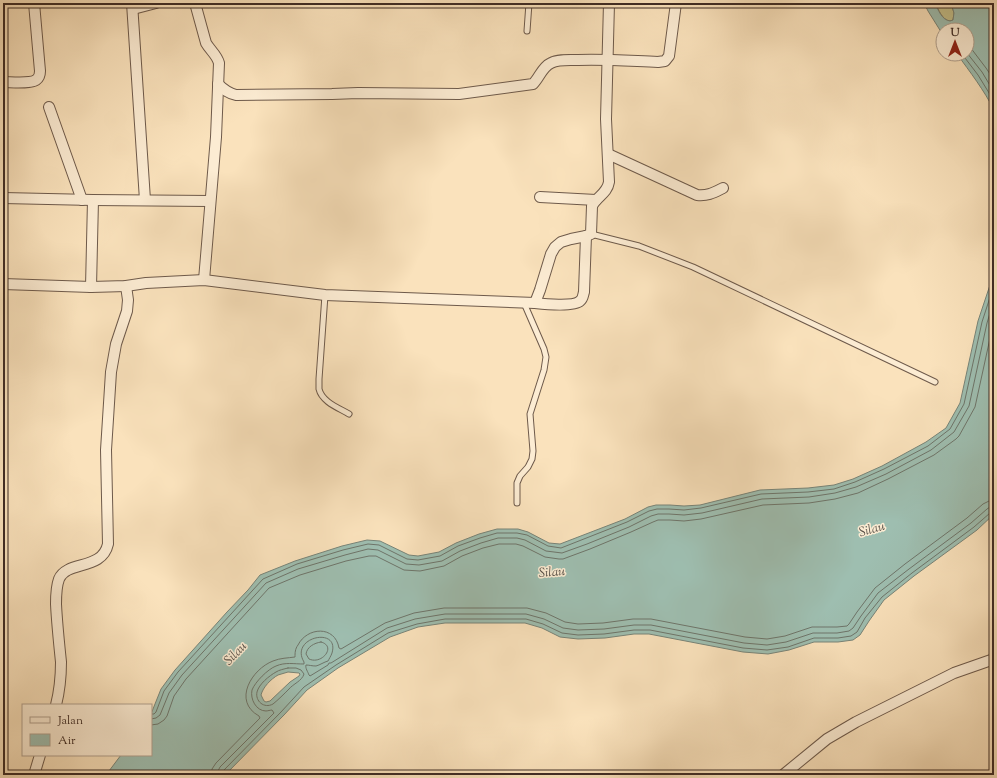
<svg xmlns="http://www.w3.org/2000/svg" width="997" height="778" viewBox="0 0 997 778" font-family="'Sorts Mill Goudy',serif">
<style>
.green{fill:#c5c18c;stroke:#827658}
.water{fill:#9ebeb0;stroke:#788478;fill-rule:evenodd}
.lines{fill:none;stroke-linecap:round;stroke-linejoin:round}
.shore{stroke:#6e756a;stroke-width:1}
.lane-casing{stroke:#6e5a4b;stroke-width:7}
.street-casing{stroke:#6e5a4b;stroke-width:12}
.lane{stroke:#fcecd3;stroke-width:5}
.street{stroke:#fcecd3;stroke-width:10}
.labels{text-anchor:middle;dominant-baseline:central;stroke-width:3;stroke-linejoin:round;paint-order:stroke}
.water-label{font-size:13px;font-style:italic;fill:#575048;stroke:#fcecd3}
</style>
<rect width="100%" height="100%" fill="#fae2bc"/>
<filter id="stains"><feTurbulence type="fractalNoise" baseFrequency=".005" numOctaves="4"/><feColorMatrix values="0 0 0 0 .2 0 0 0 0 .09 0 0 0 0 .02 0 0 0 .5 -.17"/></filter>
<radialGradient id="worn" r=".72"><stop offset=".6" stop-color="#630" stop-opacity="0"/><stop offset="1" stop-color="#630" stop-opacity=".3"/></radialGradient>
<!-- green -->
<path class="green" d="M935 3H951L954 13 953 20 950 21C942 20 939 10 935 3Z"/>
<!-- water -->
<g class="water">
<path d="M924 3H935C938 10 942 20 950 21L953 20 954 13 951 3H994V110C984 90 970 72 957 54H967V30H943V35L928 11Z"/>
<path d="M994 276V514L977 530 914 576 884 600 869 621 860 635 853 640 838 642H814L789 650 768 654 743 652 649 634H634L605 638 578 639 560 637 542 628 525 623H445L418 627 390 637 338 668 307 690 284 715 225 775H106L121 755H151V714L161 689 175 670 227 612 248 590 260 575 295 561 342 546 367 540 380 541 409 555 418 556 439 552 456 543 479 534 497 529H518L528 532 549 543 560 544 625 519 648 507 656 505H670L684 506 700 505 760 490 808 488 834 485 853 479 882 466 926 442 946 428 960 403 978 321 992 279ZM288 672 299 673 300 674 299 676 290 682 270 701 266 702 264 701 261 695C263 687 271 679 278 675 281 674 285 673 288 672Z"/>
</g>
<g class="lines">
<!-- shore -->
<g class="shore">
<polyline points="967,43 986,68 994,80"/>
<polyline points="967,53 982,72 994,92"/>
<polyline points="962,54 978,75 994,101"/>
<path d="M321 642C337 646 322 665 309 659L306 654C307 647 314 643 321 642Z"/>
<path d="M288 668H296L301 670 304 674C302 681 293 684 289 689 284 694 278 700 273 704 264 709 255 701 257 692 259 684 269 676 276 672 279 670 284 669 288 668Z"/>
<polyline points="151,714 154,714 156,712 164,691 178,672 263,579 297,564 343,550 368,544 379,545 407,559 418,560 440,556 458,546 480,538 497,533 517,533 527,535 548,546 561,548 627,522 649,511 657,509 669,509 684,510 701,508 761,494 808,492 834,489 855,482 884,469 928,446 950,429 964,404 982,322 994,285"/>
<polyline points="151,719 156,718 160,715 169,693 182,675 266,583 298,569 345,555 368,549 378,550 406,564 419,565 442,561 460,551 481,543 498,538 517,538 525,540 546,551 562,553 587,544 629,527 651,516 658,514 669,514 684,515 702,513 762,499 809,497 835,493 856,487 886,474 931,450 954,432 969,406 987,323 994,300"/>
<polyline points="151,725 158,724 164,720 167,716 174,696 186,679 269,588 300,575 346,561 369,556 376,556 404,570 420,571 444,566 462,556 483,548 499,544 516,544 523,546 545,557 559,559 563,559 590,549 631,532 653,522 658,520 670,520 684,521 701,519 763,505 809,503 835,499 858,493 888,479 934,455 956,439 959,436 975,407 994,320"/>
<path d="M212 775V769L216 763 260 718 259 716C232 701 252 669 273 661 280 658 288 658 295 657 295 653 295 649 298 645 307 627 335 625 339 648L341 649 385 623 414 613 444 608H527L546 613 565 622 578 624 603 623 633 619H651L745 637 767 639 785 636 812 627H837L847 626 849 624 857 612 875 588 905 564 967 518 983 504 989 501H994"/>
<path d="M218 775V771L220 767 274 713 272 710C271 710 267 711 266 711 256 711 250 699 252 690 255 682 268 669 276 666 285 662 294 664 304 664V662C289 637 340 626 332 653 331 656 329 659 328 661 324 662 320 665 316 666 312 666 309 665 306 665 305 668 308 672 309 675L310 676 328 665 329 663H331L387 628 415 619 445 614H526L544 619 563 628 578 630 604 629 634 625H651L744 643 767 645 786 642 813 633H837L849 631 853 628 861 616 878 593 909 569 971 523 987 509 990 507H994"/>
<polyline points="223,775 224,770 281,712 304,687 336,665 388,633 417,624 445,619 526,619 543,624 562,633 578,635 604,634 634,630 650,630 743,648 767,650 788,647 814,638 838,638 851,636 857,632 865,618 882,597 912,573 974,527 990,513 994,512"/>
</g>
<defs>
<g id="lane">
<polyline points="527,31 529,3"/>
<polyline points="591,234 639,246 693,267 935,382"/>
<path d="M325 295 319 379C319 382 319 386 319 389 322 402 339 408 349 414"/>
<polyline points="517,503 517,483 520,476 528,467 532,459 533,451 530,414 544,370 546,357 544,349 524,303"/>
</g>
<g id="street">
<polyline points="132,3 145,200"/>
<path d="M195 3 206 43C210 50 217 55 219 63L216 137 204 280"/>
<polyline points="133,9 156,3"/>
<path d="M3 82C11 82 30 84 36 80 39 78 40 75 40 71L34 3"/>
<path d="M218 84C224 90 228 93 236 95L332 94 358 93 459 94 533 84C540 77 542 67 551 63 558 59 569 60 578 60 605 59 631 61 658 62L665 61 669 56 676 3"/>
<polyline points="49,107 82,200"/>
<path d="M608 154 697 195C708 196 713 193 723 188"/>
<polyline points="540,197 596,200"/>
<polyline points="3,198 93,200 210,201"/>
<path d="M3 284 91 287 126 286 146 283 204 280 325 295 535 303 540 290 551 254 555 247 561 242 571 239 586 236 591 234 592 206C597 196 607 194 609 182L606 119 609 3"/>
<polyline points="91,287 93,200"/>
<path d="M535 303C544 304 574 307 580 301 583 299 583 295 584 292L586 236"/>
<path d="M56 705C59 693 61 674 61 662 59 643 57 624 56 604 56 596 56 587 59 579 67 560 102 571 108 544L106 450 111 372 116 344 127 311 128 300 126 286"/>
<polyline points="34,775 40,755"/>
<polyline points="783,775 827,739 856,722 954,673 994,659"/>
</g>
</defs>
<!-- lane casing -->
<use href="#lane" class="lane-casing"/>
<!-- street casing -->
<use href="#street" class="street-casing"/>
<!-- lane -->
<use href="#lane" class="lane"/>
<!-- street -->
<use href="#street" class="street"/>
</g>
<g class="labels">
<!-- water labels -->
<g class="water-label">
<text transform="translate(872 530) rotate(-16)">Silau</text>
<text transform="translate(552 573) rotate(-4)">Silau</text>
<text transform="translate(236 654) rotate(-46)">Silau</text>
</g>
</g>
<!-- margin -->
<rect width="997" height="778" fill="none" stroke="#fae2bc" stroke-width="16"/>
<rect x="4" y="4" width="989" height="770" fill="none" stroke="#3f2c25" stroke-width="2"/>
<rect x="8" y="8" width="981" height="762" fill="none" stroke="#3f2c25"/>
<!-- legend -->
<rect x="22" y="704" width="130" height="52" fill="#fcecd3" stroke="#b09f8d"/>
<rect x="30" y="717" width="20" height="6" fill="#fcecd3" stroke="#b09f8d"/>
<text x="58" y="724" font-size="12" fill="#3f2c25">Jalan</text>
<rect x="30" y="734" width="20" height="12" fill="#9ebeb0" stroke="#b09f8d"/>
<text x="58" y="744" font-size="12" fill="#3f2c25">Air</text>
<!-- north arrow -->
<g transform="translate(955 42)"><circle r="19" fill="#fcecd3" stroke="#b09f8d"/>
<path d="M0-3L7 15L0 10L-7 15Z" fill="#8f2418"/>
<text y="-6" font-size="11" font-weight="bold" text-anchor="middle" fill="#3f2c25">U</text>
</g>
<rect width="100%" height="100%" filter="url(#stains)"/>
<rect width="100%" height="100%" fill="url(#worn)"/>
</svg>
